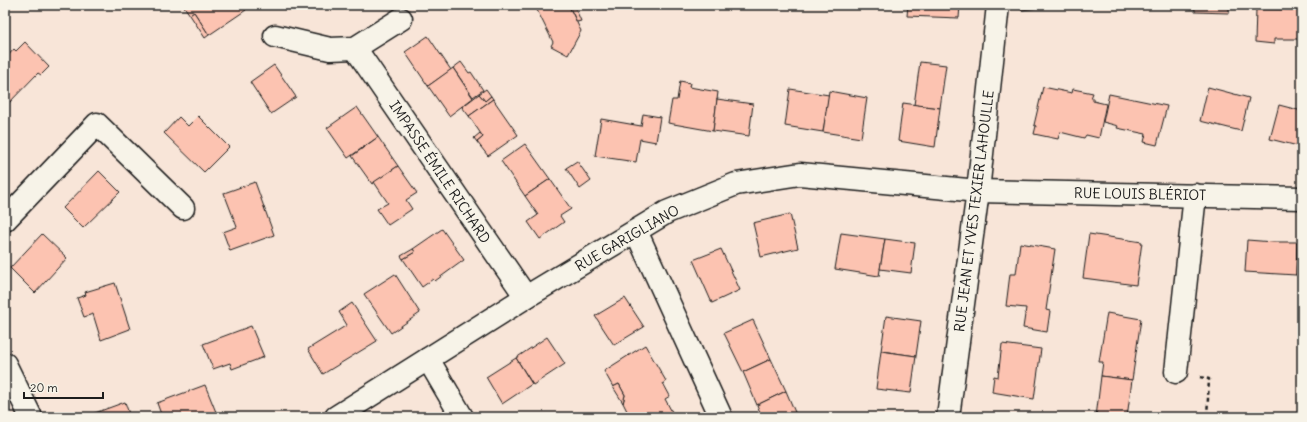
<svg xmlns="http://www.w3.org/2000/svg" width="1307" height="422" viewBox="0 0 1307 422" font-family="Delius,sans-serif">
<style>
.building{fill:#fcc3b1;stroke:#1c1c1c}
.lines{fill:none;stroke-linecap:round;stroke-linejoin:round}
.minor-casing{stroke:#1c1c1c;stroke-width:25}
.path{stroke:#1c1c1c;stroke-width:2.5;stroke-dasharray:4 3;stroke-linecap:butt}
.minor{stroke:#f7f3e8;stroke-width:22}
.labels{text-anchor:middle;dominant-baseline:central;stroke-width:3;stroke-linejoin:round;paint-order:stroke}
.street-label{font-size:14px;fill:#1c1c1c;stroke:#f7f3e8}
</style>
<rect width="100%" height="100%" fill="#f8e5d8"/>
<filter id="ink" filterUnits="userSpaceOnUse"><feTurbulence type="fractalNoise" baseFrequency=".025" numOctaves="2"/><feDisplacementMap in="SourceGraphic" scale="8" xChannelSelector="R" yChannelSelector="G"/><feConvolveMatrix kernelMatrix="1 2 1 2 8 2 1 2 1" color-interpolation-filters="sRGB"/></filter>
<g filter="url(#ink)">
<!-- building -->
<g class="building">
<polygon points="183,5 243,5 246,10 209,35 194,12 190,15"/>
<polygon points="542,5 572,5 569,6 581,31 568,55 551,46 553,42 536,8"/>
<polygon points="572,5 574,5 581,21 577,22 569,6"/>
<polygon points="908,5 960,5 959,18 907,16"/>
<polygon points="1021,5 1067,5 1021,10"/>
<polygon points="1182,5 1229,5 1229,13 1195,12 1195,9 1182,8"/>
<polygon points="1256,9 1302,10 1302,39 1274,39 1274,44 1255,42"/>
<polygon points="194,12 209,35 205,38 190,15"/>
<polygon points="428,36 451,70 428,86 405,52"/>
<polygon points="25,42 49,67 41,75 38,73 6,106 5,59 14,49 16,51"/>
<polygon points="461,62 469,73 471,72 483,90 473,97 453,68"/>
<polygon points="920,62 946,65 940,108 914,105"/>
<polygon points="274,65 296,97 271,114 250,82"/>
<polygon points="453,68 473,98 449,116 428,86"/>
<polygon points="680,81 690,83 689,87 718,92 713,131 668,123 672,100 677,100"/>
<polygon points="1043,87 1072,93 1073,89 1093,93 1091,98 1093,98 1093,101 1106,104 1099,138 1086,135 1084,138 1060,132 1058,139 1034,134 1036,126 1034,125"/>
<polygon points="1208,87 1249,98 1241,131 1200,121"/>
<polygon points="486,89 491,96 485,101 479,94"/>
<polygon points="790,89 829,95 823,132 785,126"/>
<polygon points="829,91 867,98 861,138 823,132"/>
<polygon points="479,94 485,101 491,96 493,99 469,116 462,107"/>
<polygon points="1109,94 1167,106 1157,145 1144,142 1146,134 1117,128 1118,126 1103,122"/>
<polygon points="493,99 518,135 488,156 477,142 483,137 469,116"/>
<polygon points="717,99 753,104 749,136 713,131"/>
<polygon points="903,103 940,108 935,147 898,141"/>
<polygon points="1279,105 1302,111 1302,147 1270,139"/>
<polygon points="357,107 378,137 348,158 327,128"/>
<polygon points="643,114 660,117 656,142 640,139 636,162 595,156 601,119 641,126"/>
<polygon points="198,116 229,147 204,172 164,133 179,117 188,126"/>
<polygon points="480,133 483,137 477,142 474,138"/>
<polygon points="378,137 398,166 372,184 352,156"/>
<polygon points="525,144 550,179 525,196 501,161"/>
<polygon points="577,161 591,181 580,189 566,168"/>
<polygon points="398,166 417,193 406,200 412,209 388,225 377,209 388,203 374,182"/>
<polygon points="99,171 120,192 83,228 63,208"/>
<polygon points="550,179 571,209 560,216 564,222 540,239 528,222 538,215 525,196"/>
<polygon points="255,182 274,235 230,251 223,232 237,227 224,193"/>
<polygon points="790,214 798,248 761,257 753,223"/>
<polygon points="442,229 464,260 435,281 433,279 422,287 403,259 415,252 413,249"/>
<polygon points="841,233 885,239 879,276 835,269"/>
<polygon points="42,234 67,258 35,293 10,268"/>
<polygon points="1089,234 1142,242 1136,285 1083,278"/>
<polygon points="885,239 915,243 911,273 880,269"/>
<polygon points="1247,240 1273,242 1297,242 1296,275 1245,272"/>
<polygon points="1297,242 1302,242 1302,275 1296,275"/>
<polygon points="1020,243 1055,249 1046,310 1050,311 1047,332 1023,328 1026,308 1006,306 1010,274 1016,274"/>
<polygon points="413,249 415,252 403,259 401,256"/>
<polygon points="721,249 740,290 712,303 693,260"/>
<polygon points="395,274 420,313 391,333 364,294"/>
<polygon points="115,283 130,329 101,340 93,314 84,317 77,298 86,295 85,292"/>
<polygon points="625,298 644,327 614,345 595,316"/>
<polygon points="352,303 377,341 323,374 308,349 347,325 339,312"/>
<polygon points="1107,313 1141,319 1132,380 1101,376 1103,362 1099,362"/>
<polygon points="886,316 921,321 916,356 881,351"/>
<polygon points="753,320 771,359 743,372 724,333"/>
<polygon points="251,326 264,357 232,369 230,363 213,369 203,344"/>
<polygon points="547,337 565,364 533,385 516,358"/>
<polygon points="1002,344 1041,349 1034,399 992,392 994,376 998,377"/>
<polygon points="645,345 666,381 663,383 670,396 665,399 672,412 664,417 620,417 619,416 627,411 623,403 625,395 619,384 613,387 604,371"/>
<polygon points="881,351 916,356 911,393 876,389"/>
<polygon points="516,358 532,384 502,404 486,377"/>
<polygon points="771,359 786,391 757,405 743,372"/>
<polygon points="1101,376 1132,380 1127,417 1096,417"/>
<polygon points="619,384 625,395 623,403 613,387"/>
<polygon points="205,385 218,417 162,417 157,403"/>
<polygon points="786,391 797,417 762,417 757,405"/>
<polygon points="125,402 130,417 84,417"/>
</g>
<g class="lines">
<defs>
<g id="minor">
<polyline points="275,36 330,49 355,48 401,19"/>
<polyline points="355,48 526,297"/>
<polyline points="5,220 97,124 183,208"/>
<polyline points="636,231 721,417"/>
<polyline points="428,359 462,417"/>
<polyline points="5,364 31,417"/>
<polyline points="1176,372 1195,195"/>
<polyline points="336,417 526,297 667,212 736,184 800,174 978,191 1302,198"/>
<polyline points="948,417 978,191 998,5"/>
</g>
</defs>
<!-- minor casing -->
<use href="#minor" class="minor-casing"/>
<!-- path -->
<polyline class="path" points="1200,377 1209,379 1207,417"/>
<!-- minor -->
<use href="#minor" class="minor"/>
</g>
</g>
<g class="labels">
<!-- street labels -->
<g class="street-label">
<text transform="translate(440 172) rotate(56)">IMPASSE ÉMILE RICHARD</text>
<text transform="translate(1140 194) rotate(1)">RUE LOUIS BLÉRIOT</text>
<text transform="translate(974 211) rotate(-83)">RUE JEAN ET YVES TEXIER LAHOULLE</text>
<text transform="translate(627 238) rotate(-30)">RUE GARIGLIANO</text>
</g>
</g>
<!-- margin -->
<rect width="1307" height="422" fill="none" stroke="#f7f3e8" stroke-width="20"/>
<rect x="10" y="10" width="1287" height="402" fill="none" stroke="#1c1c1c" stroke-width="1.5" filter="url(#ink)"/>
<!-- scale -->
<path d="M24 392v6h79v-6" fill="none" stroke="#1c1c1c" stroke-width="2"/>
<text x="30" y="392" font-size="12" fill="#1c1c1c" stroke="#f7f3e8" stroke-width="3" paint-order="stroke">20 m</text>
</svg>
